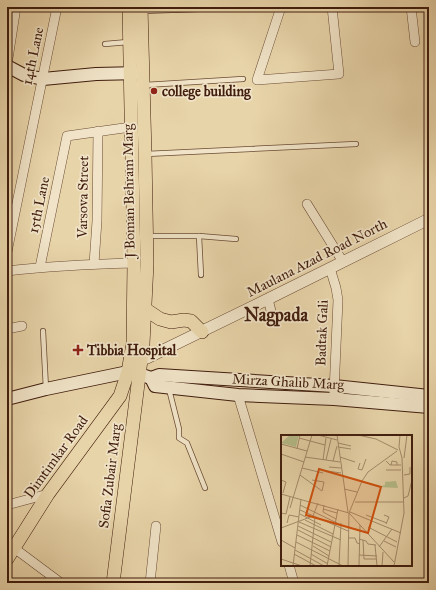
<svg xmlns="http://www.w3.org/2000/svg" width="436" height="590" viewBox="0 0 436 590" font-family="'IM FELL Great Primer',serif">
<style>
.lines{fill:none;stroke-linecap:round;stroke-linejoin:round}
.service-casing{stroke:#6a4b35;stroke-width:6}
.minor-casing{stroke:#6a4b35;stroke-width:10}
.tertiary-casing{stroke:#6a4b35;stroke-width:12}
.secondary-casing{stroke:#401d0e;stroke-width:14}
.primary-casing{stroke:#401d0e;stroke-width:14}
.service{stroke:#f0e3c7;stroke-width:4.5}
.minor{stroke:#f0e3c7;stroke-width:9}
.tertiary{stroke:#f0e3c7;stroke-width:11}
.secondary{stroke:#f0e3c7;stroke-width:12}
.primary{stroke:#e8d4a9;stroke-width:13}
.poi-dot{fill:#8f2418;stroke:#f0e3c7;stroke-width:1.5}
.labels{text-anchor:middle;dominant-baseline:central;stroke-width:3.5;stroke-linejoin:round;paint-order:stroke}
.street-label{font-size:14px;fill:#401d0e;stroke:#f0e3c7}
.poi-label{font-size:14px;font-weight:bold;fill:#401d0e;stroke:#f0e3c7;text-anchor:start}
.district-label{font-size:18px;font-weight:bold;fill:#401d0e;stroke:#f0e3c7}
.inset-road{fill:none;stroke:#a58b6b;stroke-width:1}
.view{fill:#cf500c;fill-opacity:0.15;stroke:#cf500c;stroke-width:2}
.inset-edge{fill:none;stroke:#401d0e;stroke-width:2}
</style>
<rect width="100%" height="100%" fill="#e8d4a9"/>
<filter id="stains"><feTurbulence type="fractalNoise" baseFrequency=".005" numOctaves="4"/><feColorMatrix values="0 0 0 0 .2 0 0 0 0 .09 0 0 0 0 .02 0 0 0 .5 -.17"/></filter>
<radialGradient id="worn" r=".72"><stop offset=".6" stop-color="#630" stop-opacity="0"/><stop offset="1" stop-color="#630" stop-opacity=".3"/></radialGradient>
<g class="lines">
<defs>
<g id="service">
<polyline points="143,11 257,7"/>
<polyline points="105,44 128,42"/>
<polyline points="145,85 243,79"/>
<polyline points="146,154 356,144"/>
<polyline points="148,236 199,236 236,239"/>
<polyline points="199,236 201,275"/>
<polyline points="43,331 46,389"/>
<polyline points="169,389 179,429 179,438 187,443 205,488"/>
</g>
<g id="minor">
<polyline points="281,7 257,80 339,74 332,7"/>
<polyline points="411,7 415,42"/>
<polyline points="7,65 16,7"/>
<polyline points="307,204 343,262"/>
<polyline points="7,252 57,7"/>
<polyline points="94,264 97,221 98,131"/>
<polyline points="40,267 67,136 131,127"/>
<polyline points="330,268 336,288 338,300 334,392"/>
<path d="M7 271C49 266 92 264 134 263"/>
<polyline points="268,299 273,319"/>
<polyline points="7,329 22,326"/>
<polyline points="238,395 282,542"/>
<polyline points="7,505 48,494"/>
<polyline points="14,548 61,583"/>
<polyline points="289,565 294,583"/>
<polyline points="150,583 156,526"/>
</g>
<polyline id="tertiary" points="133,360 147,358 268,299 429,219"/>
<g id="secondary">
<polyline points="7,66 24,75 43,79 96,74 140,73"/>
<polyline points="151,378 155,386 238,395 334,399 429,407"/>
<polyline points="7,399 46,389 128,372 139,374 151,378 159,375 334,386 429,396"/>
</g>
<g id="primary">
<polyline points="145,309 160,319 171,322 184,320 191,321 202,332"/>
<polyline points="7,559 48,494 120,396 128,372 133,343 134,263 129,7"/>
<polyline points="113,583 143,344 147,264 145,154 141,7"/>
</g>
</defs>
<!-- service casing -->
<use href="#service" class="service-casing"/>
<!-- minor casing -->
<use href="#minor" class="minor-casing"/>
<!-- tertiary casing -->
<use href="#tertiary" class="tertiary-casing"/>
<!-- secondary casing -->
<use href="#secondary" class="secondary-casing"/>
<!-- primary casing -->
<use href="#primary" class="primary-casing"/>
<!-- service -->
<use href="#service" class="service"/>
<!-- minor -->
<use href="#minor" class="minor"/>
<!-- tertiary -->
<use href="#tertiary" class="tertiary"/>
<!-- secondary -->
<use href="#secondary" class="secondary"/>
<!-- primary -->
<use href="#primary" class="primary"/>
</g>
<!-- markers -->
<g class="poi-dot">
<circle cx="154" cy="91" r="4"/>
<path d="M76 344h4v4h4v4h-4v4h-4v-4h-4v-4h4z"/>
</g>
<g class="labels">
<!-- street labels -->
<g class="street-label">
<text transform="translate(33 56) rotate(-78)">14th Lane</text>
<text transform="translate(129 191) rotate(-91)">J Boman Behram Marg</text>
<text transform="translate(83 197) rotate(-89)">Varsova Street</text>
<text transform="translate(39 205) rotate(-78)">15th Lane</text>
<text transform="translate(317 258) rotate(-27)">Maulana Azad Road North</text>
<text transform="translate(322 333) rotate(-88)">Badtak Gali</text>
<text transform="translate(288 382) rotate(3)">Mirza Ghalib Marg</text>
<text transform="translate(56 457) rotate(-54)">Dimtimkar Road</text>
<text transform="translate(110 476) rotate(-83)">Sofia Zubair Marg</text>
</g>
<!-- poi labels -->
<g class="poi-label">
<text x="162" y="91">college building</text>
<text x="87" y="350">Tibbia Hospital</text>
</g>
<!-- district labels -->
<g class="district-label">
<text x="276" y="315">Nagpada</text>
</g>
</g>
<!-- overview -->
<g transform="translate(281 435)">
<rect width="131" height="131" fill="#e8d4a9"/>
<path d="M9 0H18L15 12 0 8ZM115 46 117 53 98 52 104 50V47Z" fill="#b5bd89"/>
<path class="inset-road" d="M37 0 56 5M56 0 67 77M77 0 95 4 117 15M18 3 44 10M57 8 70 11M0 9 26 16M57 12 70 14M16 14 19 0M0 19 23 27M24 22 59 27M59 22 74 27M123 23 126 0M42 25 45 3M45 25 50 4M52 26 56 11M105 26 109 30H120M79 28 77 34 81 35 85 24M110 30 111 26 116 27V30M48 32 60 33M21 33 42 38M105 35H120M46 36 60 38M19 40 41 56 43 47 31 45M123 40 129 39V32M0 45 5 47 2 58M63 54 76 57M0 59 68 78 113 127M123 63 127 61 131 45M74 67H122M19 70 60 90M43 70 42 77 55 84M9 73 31 0M42 74 56 78M19 75 67 96M69 77 120 98M0 78 5 79 9 62M19 79 40 90M85 80 106 88M103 80 108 82 105 89M24 85 52 99M18 87 60 105M6 88 8 80 18 82M17 91 50 107M87 92 116 107M0 93 32 81 37 68M17 95 50 112M16 100 49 116M68 103H74L76 108 79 109M78 104 85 106 87 109 95 110M0 105 14 113M82 105 83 124H96M103 106 115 112M15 107 62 131M94 110 96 131M32 111 48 121M98 112 111 94M14 115 43 131M13 119 35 131M30 119 47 129M78 120 96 121M0 124 21 131M58 130 60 88M12 131 20 64M29 131 34 82M46 131 57 74M67 131 68 78 81 46 87 37 116 16M78 131 79 90M101 131 102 117M113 131 123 78 121 23 118 12 119 0"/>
<path class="view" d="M38 34 100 52 87 98 25 80Z"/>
<rect width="131" height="131" class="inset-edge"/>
</g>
<!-- margin -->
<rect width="436" height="590" fill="none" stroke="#e8d4a9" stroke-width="24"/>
<rect x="8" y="8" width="420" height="574" fill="none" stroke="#401d0e" stroke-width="2"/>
<rect x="12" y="12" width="412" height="566" fill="none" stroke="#401d0e"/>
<rect width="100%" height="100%" filter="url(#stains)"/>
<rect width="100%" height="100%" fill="url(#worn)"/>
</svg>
